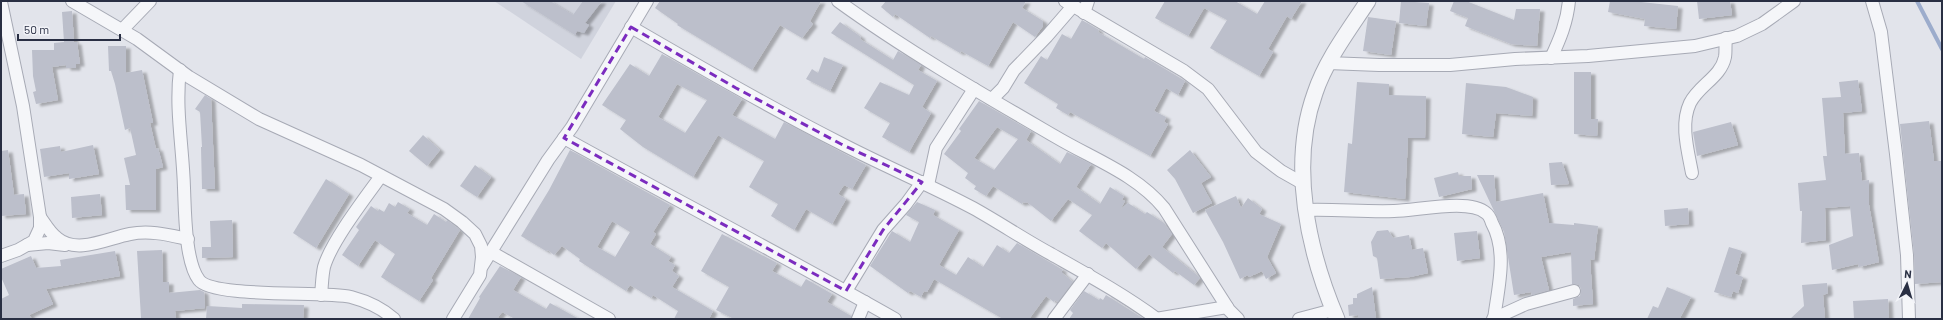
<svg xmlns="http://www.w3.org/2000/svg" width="1943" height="320" viewBox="0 0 1943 320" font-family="Barlow,sans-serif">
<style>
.built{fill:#d0d3dd}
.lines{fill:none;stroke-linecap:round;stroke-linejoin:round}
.stream{stroke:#9caccc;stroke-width:4}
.building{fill:#bcbfcb;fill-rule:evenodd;filter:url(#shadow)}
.minor-casing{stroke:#a7aab5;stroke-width:14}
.tertiary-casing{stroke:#a7aab5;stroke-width:17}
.minor{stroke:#f5f6f9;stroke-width:12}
.tertiary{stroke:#f5f6f9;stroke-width:15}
.marked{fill:none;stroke:#7b2cbf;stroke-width:3;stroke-dasharray:8 5;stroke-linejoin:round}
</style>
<defs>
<filter id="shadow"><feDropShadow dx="4.5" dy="2.5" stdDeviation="1" flood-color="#0004"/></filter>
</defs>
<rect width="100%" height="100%" fill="#e2e4eb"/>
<!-- built -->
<polygon class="built" points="494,1 616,1 581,59"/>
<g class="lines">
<!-- stream -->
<polyline class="stream" points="1917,1 1942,49"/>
</g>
<!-- building -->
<g class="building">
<polygon points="521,1 550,1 573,15 583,1 602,1 585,23 589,25 584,33 577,31 575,35"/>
<polygon points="660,1 821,1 810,21 813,24 802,38 780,25 752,70 677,25 678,24 655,8"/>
<polygon points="886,1 1026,1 1022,8 1043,21 1043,26 1035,37 1013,22 988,66 961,51 960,53 931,36 930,38 895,14 893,17 881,7"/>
<polygon points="1165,1 1235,1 1257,14 1265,1 1302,1 1291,19 1287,16 1268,49 1273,52 1259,76 1210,48 1227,20 1204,8 1188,36 1155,18"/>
<polygon points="1401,1 1429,3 1426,26 1399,23"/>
<polygon points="1454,1 1466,1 1514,20 1516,9 1540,9 1537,46 1511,44 1465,26 1468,18 1450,11"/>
<polygon points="1610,1 1632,1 1678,6 1676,29 1644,26 1645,19 1608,12"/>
<polygon points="1697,1 1730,1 1732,15 1699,19"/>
<polygon points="72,11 74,42 77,42 80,64 76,64 76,68 66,68 66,65 52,67 58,100 36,104 33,92 36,91 33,76 32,50 54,50 54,43 64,42 62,12"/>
<polygon points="1368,17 1396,21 1391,55 1363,51"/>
<polygon points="1082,20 1099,30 1098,32 1144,59 1145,57 1185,81 1178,95 1166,88 1154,111 1166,117 1164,122 1168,124 1150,156 1070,112 1068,115 1056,108 1058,104 1024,83 1041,56 1047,60 1062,34 1071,39"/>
<polygon points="840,22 861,37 860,39 893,60 898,51 921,65 918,70 937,81 922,107 931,113 909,152 882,137 890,123 864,108 880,82 909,95 914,85 831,33"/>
<polygon points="108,46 126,46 126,73 142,70 153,123 150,123 156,149 158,148 163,167 156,169 156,210 126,210 125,185 130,185 124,158 136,155 130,128 125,130 115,84 111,71 109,71"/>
<path d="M662 54 742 99 732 115 775 139 784 122 866 165 852 189 844 185 838 194 846 199 832 224 806 209 794 230 771 216 778 204 749 187 764 161 718 135 693 177 643 147 620 129 626 120 602 105 630 64 649 76ZM677 84 707 100 685 133 658 117Z"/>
<polygon points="824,57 843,65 830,91 806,79 812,69 818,73"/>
<polygon points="1574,72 1591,72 1591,119 1598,119 1597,136 1574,134"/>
<polygon points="1858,80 1862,111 1843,113 1845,154 1859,153 1862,181 1869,180 1869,205 1879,262 1859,267 1858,264 1832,270 1829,245 1853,236 1850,206 1825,208 1826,240 1801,243 1802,211 1800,211 1798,183 1826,180 1823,156 1827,156 1822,98 1841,97 1839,82"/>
<polygon points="1357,82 1389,84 1389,95 1426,96 1425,138 1408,138 1405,199 1344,192 1348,143 1352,144"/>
<polygon points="1466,83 1506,87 1533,97 1532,116 1496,113 1493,137 1462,134"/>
<polygon points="205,95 211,99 215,189 202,189 201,147 202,147 200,112 195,109"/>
<path d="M979 101 1031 131 1026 140 1060 164 1067 152 1091 164 1076 187 1100 204 1110 187 1124 196 1122 200 1125 201 1120 210 1128 203 1145 214 1147 212 1164 223 1172 234 1162 247 1198 276 1200 278 1194 285 1175 271 1173 273 1149 254 1136 269 1106 243 1102 248 1079 231 1092 215 1068 199 1051 221 1027 202 1026 203 1023 202 1022 204 993 186 986 196 974 189 976 186 965 178 968 173 944 154 961 131 959 129ZM997 127 1018 139 994 170 974 158Z"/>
<polygon points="1929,121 1934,161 1942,161 1942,282 1915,284 1914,254 1900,124"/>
<polygon points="1731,122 1738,145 1697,156 1693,132"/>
<polygon points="423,135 440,150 427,166 409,151"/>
<polygon points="93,145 99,174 69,179 69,173 44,177 40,149 60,146 61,152"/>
<polygon points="8,150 14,195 24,194 26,214 1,216 1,151"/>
<path d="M570 150 670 205 653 232 656 234 650 244 671 257 668 261 675 265 672 271 679 276 672 287 713 311 709 319H674L678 311 653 295 651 298 630 285 626 291 579 261 580 259 562 246 554 255 548 250 546 251 521 236 549 190ZM612 221 630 232 615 257 597 247Z"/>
<polygon points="1190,150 1211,177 1201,183 1212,203 1193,213 1175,179 1167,170"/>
<polygon points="1562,162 1569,184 1551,185 1549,163"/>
<polygon points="475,165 491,177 477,197 460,186"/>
<polygon points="1458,172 1459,176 1471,176 1472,189 1439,197 1434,178"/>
<polygon points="1477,175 1494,175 1496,202 1543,193 1549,223 1574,225 1574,223 1598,226 1594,260 1590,259 1593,304 1573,306 1573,299 1580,296 1581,289 1579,285 1572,284 1571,252 1541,257 1549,290 1532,295 1531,292 1514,295 1504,232"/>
<polygon points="326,179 349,194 316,248 293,233"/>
<polygon points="100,194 102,215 72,218 71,197"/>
<polygon points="1236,196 1241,208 1248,198 1262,209 1259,214 1281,224 1267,257 1276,273 1266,279 1262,271 1249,277 1248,275 1240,279 1223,242 1205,210"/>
<polygon points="398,202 410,209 407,213 427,225 434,214 446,222 447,220 460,230 431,278 433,280 419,301 381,277 395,254 375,240 358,266 342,255 359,230 356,227 371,206 378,211 379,209 384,212 389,203 395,207"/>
<polygon points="917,202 935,210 933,215 959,230 939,265 956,275 968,257 983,267 997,245 1009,253 1017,243 1063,270 1061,272 1073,282 1058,302 1055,300 1054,302 1046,296 1029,319 1003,319 934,279 927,292 924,291 921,297 910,291 908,293 870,266 892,231 910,242 919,222 906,215"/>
<polygon points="1688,208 1689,224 1665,226 1664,210"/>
<polygon points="232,220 233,257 202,258 202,247 211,247 210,221"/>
<polygon points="1388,230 1393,238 1409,235 1412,250 1423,248 1428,273 1410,277 1380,279 1377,258 1373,256 1371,242 1377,231"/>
<polygon points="1477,231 1480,258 1457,261 1454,233"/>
<polygon points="722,234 777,263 772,271 801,287 806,279 832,294 827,302 851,316 851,319 734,319 716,310 729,287 701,271"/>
<polygon points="1729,247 1742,251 1735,274 1743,277 1738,293 1733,291 1731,297 1714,292"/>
<polygon points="162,250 163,282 169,282 169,293 200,290 204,292 205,308 175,311 176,319 141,318 137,251"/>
<polygon points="115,251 120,276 46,289 53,304 29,315 32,319 1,319 1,299 9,295 1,277 1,269 31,256 36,268 61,266 60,260"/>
<polygon points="500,266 521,277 513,290 546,309 550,303 579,319 515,319 502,312 497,319 468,319 480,298 479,297"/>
<polygon points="1827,283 1828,293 1823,295 1825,319 1790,319 1804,306 1802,285"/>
<polygon points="1372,287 1376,319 1358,319 1358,315 1349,316 1348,305 1353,304 1353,298 1357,298 1357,294"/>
<polygon points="1667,287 1691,297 1680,318 1682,319 1647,319 1653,306 1658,308"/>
<polygon points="1084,291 1099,300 1100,298 1103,300 1106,295 1144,319 1069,319 1073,313 1070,310"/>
<polygon points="1888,299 1889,319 1854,319 1853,301"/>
<polygon points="242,304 304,305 303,319 206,319 207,306 242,308"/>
</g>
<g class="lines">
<defs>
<g id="minor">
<polyline points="72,1 137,39 189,77 259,119 361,165 444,209 462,222 475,234 481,246 482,257 480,275 453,319"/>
<path d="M838 1C907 51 982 94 1056 137 1093 159 1136 174 1164 208L1229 310 1238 319"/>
<polyline points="1065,1 1184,71 1208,89 1256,152 1281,171 1304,184"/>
<polyline points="1872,1 1881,32 1896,154 1907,255 1909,319"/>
<polyline points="1,2 23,106 40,217 40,228 34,241 18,250 1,256"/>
<polyline points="1084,13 1088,1"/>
<path d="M631 27C700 67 769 107 840 143 884 166 930 185 973 208 1000 223 1025 240 1051 254 1088 275 1123 294 1157 319"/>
<polyline points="122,30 150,1"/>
<path d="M1551 58C1560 39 1567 22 1569 1"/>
<polyline points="1328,63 1379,65 1450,65 1515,59 1588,56 1695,46 1737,36 1762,24 1794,1"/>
<path d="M180 70C175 109 183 148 184 188 185 211 185 262 199 280 212 298 323 291 351 297 366 301 383 309 394 319"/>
<polyline points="992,99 1003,88 1014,70 1047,36 1073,6"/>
<path d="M564 138C674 199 786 257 895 319"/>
<path d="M1692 173C1688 151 1680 124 1690 103 1699 85 1721 77 1725 57 1726 51 1725 44 1726 38"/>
<polyline points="928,185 936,148 974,89"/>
<path d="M1306 210C1335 209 1365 212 1394 211 1416 211 1469 198 1486 213 1489 215 1491 220 1492 223 1508 252 1498 288 1494 319"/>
<path d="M40 217C45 224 50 233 57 238 77 255 108 238 130 234 150 230 169 235 188 239"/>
<polyline points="27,245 48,243 65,245"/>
<polyline points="491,252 609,319"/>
<polyline points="482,266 548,160 572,127 647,1"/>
<polyline points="846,291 883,230 906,204 922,182"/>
<path d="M321 295C322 286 322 276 324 267 331 242 365 198 381 176"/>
<polyline points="858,319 865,302"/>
<polyline points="1054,319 1088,274"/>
<polyline points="1156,319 1227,307"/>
<polyline points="1299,319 1333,310"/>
<polyline points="1493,319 1526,304 1574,291"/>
</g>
<path id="tertiary" d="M1337 319C1308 251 1289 165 1315 93 1326 60 1349 30 1368 1"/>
</defs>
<!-- minor casing -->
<use href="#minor" class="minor-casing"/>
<!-- tertiary casing -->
<use href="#tertiary" class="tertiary-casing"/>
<!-- minor -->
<use href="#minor" class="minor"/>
<!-- tertiary -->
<use href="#tertiary" class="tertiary"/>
</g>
<!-- marked area -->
<path class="marked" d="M631 27 736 88 841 144 922 182 883 230 846 291 564 138Z"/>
<!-- border -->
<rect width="1943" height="320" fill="none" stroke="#292f43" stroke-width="4"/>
<!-- north arrow -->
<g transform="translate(1907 284) rotate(5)" stroke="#f2f3f8" stroke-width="3" paint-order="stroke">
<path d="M0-3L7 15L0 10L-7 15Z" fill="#292f43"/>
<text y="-6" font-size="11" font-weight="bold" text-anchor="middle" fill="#292f43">N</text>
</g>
<!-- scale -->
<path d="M18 34v6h102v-6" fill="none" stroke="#292f43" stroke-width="2"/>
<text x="24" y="34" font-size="12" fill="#292f43" stroke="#f2f3f8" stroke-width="3" paint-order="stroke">50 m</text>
</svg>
